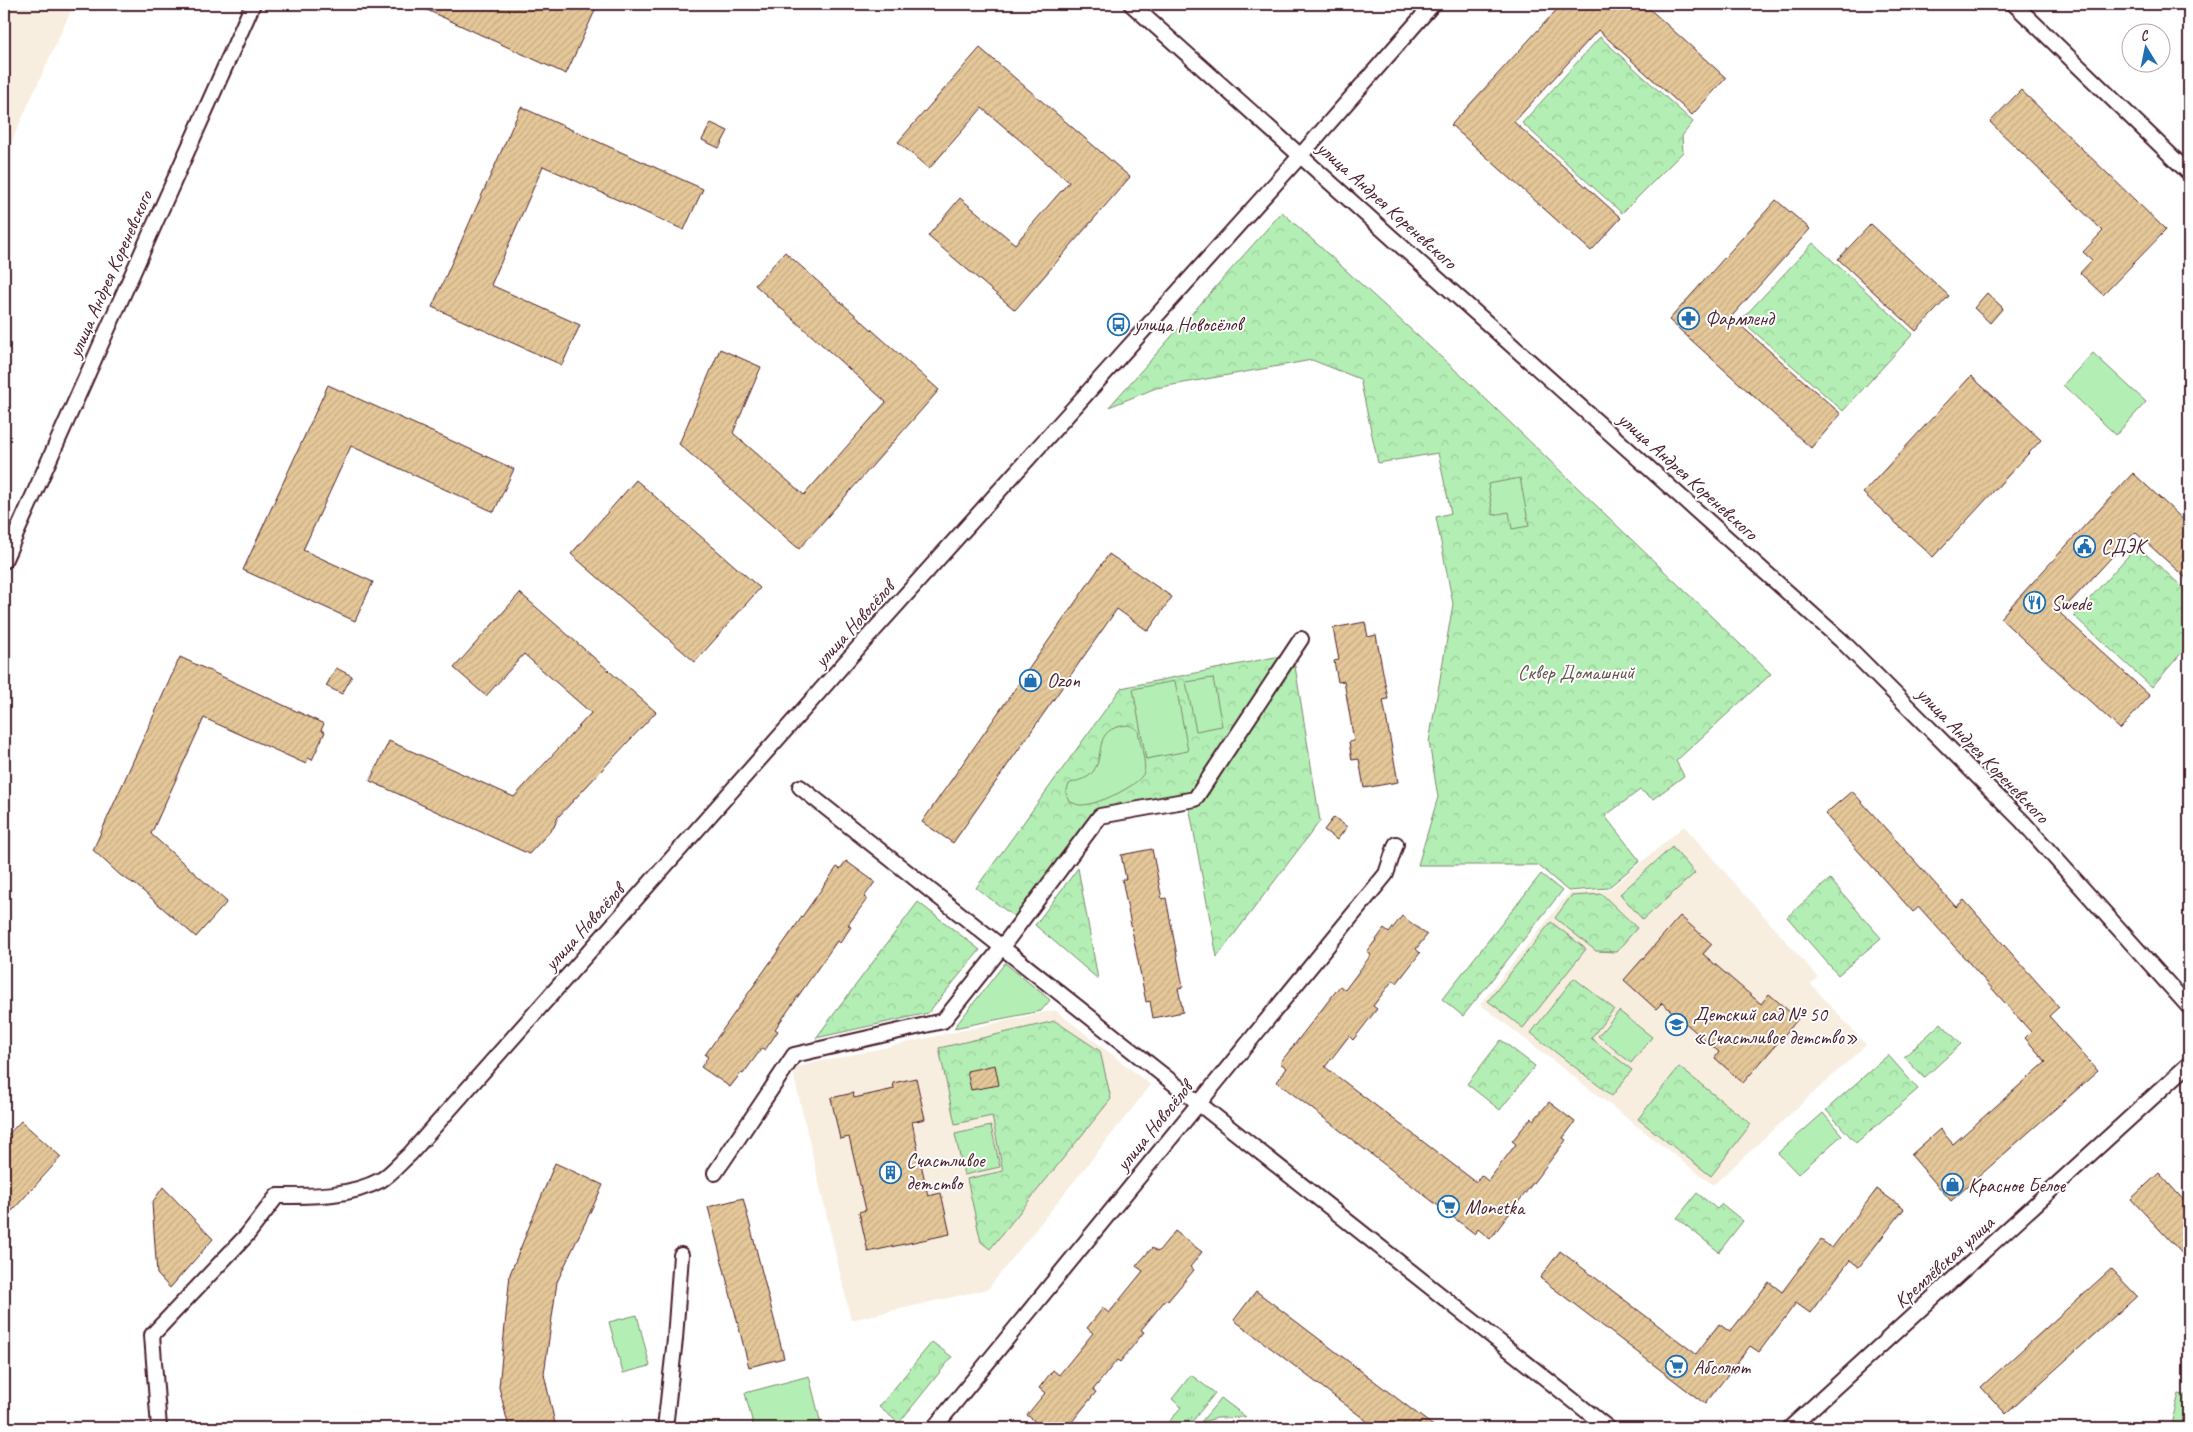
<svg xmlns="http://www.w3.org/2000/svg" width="2193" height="1432" viewBox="0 0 2193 1432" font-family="Caveat,sans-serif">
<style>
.built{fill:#f7eee0}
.grass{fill:url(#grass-tufts);stroke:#7e8770}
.park{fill:url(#park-crowns);stroke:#7e8770}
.pitch{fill:#b3efb4;stroke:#7e8770}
.building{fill:url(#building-hatch);stroke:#4a1f2b}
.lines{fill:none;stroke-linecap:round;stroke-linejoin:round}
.street-casing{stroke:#4a1f2b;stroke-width:18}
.street{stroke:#fff;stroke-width:14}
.labels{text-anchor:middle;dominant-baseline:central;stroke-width:4;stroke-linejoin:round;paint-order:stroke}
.street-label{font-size:20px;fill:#4a1f2b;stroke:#fff}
.poi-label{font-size:20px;fill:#4a1f2b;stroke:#fff;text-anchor:start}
.park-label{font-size:20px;fill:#64534d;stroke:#fff}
</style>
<defs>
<pattern id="grass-tufts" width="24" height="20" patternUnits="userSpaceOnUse" patternTransform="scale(1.25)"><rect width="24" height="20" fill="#b3efb4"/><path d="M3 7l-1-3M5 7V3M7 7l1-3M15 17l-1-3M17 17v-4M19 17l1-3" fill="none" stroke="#9bcc9b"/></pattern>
<pattern id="park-crowns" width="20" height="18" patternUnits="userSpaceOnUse" patternTransform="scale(1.25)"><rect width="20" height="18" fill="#b3efb4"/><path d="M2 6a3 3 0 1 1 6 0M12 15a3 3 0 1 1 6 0" fill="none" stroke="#9bcc9b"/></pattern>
<pattern id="building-hatch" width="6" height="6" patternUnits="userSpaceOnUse" patternTransform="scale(1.25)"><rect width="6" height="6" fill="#e5c899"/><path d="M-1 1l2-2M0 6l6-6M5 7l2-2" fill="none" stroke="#c6ab84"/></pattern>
</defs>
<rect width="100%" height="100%" fill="#fff"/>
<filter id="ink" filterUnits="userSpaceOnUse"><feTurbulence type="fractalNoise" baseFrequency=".02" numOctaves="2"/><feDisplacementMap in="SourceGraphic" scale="10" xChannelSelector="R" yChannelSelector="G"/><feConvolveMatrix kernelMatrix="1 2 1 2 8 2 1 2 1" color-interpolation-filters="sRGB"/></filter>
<g filter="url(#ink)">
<!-- built -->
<g class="built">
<polygon points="4,4 74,4 4,158"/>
<polygon points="1684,826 1818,977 1811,984 1866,1045 1713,1185 1480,1004 1569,893 1609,890"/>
<polygon points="1055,1010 1151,1085 988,1289 851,1320 792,1068"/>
</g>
<!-- grass -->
<g class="grass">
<polygon points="1191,1375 1215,1393 1187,1428 1164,1428 1181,1407 1172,1399"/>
<polygon points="1221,1398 1246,1417 1217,1418 1201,1422"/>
</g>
<!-- park -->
<g class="park">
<polygon points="1600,37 1693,122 1682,136 1683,152 1622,213 1522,123"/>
<polygon points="1282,212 1465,379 1771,674 1676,761 1684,776 1653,799 1640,790 1605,816 1640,861 1608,888 1568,891 1538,865 1418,865 1438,797 1429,742 1453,604 1436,517 1451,513 1438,453 1378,463 1360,379 1312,360 1156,388 1109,407"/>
<polygon points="1813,243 1913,334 1843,411 1741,320"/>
<polygon points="2137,546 2189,593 2189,644 2152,687 2074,616"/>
<polygon points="1280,656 1295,666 1320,821 1217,957 1187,795 1097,813 1016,918 976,888 1121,688"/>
<polygon points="1672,847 1695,873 1643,920 1620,894"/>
<polygon points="1078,868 1098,979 1035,925"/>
<polygon points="1541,874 1562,891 1463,1016 1442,999"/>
<polygon points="1830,879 1881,938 1838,975 1787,917"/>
<polygon points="1602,894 1637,928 1616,952 1596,951 1555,918 1571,896"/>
<polygon points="918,902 980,950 928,1013 816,1038"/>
<polygon points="1551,922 1586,949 1523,1028 1488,1001"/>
<polygon points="1574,978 1614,1009 1591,1038 1632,1070 1612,1096 1531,1033"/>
<polygon points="1055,1021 1100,1051 1111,1099 990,1249 981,1242 967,1179 1003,1171 992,1116 955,1124 939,1048"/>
<polygon points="1941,1023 1961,1044 1924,1078 1904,1057"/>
<polygon points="1501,1040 1535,1066 1500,1110 1467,1084"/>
<polygon points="1888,1055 1918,1089 1856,1143 1826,1110"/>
<polygon points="1679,1067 1751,1124 1711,1176 1638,1119"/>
<polygon points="1697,1193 1717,1209 1722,1204 1743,1221 1719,1252 1677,1218"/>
<polygon points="932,1342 952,1357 899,1423 879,1407"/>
<polygon points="711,1421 715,1428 691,1428 691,1425"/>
</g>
<!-- pitch -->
<g class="pitch">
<polygon points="2093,353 2146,402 2116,435 2063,385"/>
<polygon points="1520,478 1529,526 1512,529 1509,512 1493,515 1488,484"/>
<polygon points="1213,678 1222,726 1196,731 1186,682"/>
<polygon points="1175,681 1188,751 1146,759 1133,689"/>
<path d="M1129 725 1138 730C1139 739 1147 764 1144 772 1140 786 1095 806 1080 805 1076 805 1072 802 1069 801L1066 793 1069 784C1075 781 1086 779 1090 775 1109 757 1088 728 1129 725Z"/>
<polygon points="1005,963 1050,1000 1041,1011 954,1028"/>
<polygon points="1619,1011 1652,1037 1631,1063 1598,1036"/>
<polygon points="1823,1113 1842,1135 1798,1174 1778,1153"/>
<polygon points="991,1126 1000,1167 964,1175 955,1134"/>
<polygon points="637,1315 650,1366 623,1373 609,1322"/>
<polygon points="809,1376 822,1428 754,1428 745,1393"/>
<polygon points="2179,1394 2189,1396 2189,1428 2170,1428"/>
</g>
<!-- building -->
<g class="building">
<polygon points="414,4 598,4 566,74"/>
<polygon points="1562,4 1644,4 1726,78 1692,115 1598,30 1514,122 1621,218 1591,251 1451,125"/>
<polygon points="980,48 1130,177 1015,310 928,236 960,198 1015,244 1069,182 982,108 929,169 898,142"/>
<polygon points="2021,90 2166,230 2103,295 2080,273 2092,260 2083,252 2103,231 1990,122"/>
<polygon points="521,107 703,189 684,230 543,166 491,285 580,325 562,365 432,307"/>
<polygon points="711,123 728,131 719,148 702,140"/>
<polygon points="1776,200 1810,229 1731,317 1841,414 1811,448 1669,320"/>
<polygon points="1871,224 1949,296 1916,331 1838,259"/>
<polygon points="785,252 939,390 799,549 679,444 720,349 761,367 733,433 804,495 886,402 755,285"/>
<polygon points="1987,293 2003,308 1990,323 1974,308"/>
<polygon points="1971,376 2041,440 1933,557 1863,493"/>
<polygon points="328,385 514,469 494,512 351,446 303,550 373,582 355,621 243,570"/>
<polygon points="2133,473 2189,525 2189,581 2135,532 2060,613 2150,696 2120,729 2000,618"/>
<polygon points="636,480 760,588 695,662 571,554"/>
<polygon points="1109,554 1172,597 1148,631 1117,609 953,843 922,822"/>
<polygon points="520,593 656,712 558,817 554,827 529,854 370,781 389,741 514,797 591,713 524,654 486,696 454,668"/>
<polygon points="1365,622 1368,637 1376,635 1388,699 1383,700 1398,782 1364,788 1359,759 1352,760 1349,742 1354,741 1344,681 1338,682 1334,661 1339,660 1333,628"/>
<polygon points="180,657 324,724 321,730 325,732 312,760 308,758 306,764 204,718 151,834 227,902 196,937 136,885 120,875 93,850"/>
<polygon points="336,668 352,676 342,694 326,686"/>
<polygon points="1852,791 1956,907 1964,900 2059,1007 2049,1016 2098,1071 1951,1201 1911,1155 1940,1129 1953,1144 2046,1062 2025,1038 2031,1032 1919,907 1913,912 1825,814"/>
<polygon points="1334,817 1347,827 1337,840 1324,830"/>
<polygon points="1152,849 1162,899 1166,898 1183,987 1178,988 1183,1012 1153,1018 1150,1001 1146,1002 1122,879 1126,879 1121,855"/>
<polygon points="846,861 875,882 864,897 867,899 848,925 851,927 840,943 837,941 775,1029 778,1031 765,1050 762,1048 743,1074 741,1073 730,1087 701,1067 708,1057 705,1055 837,867 840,869"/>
<polygon points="1402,916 1427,935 1416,949 1420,953 1397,983 1393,980 1373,1006 1377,1009 1353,1040 1349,1036 1325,1067 1476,1182 1481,1175 1488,1181 1516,1144 1512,1141 1531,1118 1534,1120 1549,1102 1575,1122 1563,1138 1566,1140 1490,1239 1478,1229 1475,1234 1277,1082 1287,1068 1280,1063 1340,986 1345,990 1371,955 1367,952 1384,929 1389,933"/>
<polygon points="1680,916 1712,944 1703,954 1761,1004 1769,994 1798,1019 1743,1083 1715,1058 1719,1052 1662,1003 1656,1009 1624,980"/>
<polygon points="995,1065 999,1085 971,1090 967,1071"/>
<polygon points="916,1078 925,1119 912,1122 928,1196 941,1193 950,1234 868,1252 859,1212 866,1210 849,1137 840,1139 831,1098 853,1093 854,1098 894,1089 893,1083"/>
<polygon points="21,1121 61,1157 12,1211 4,1203 4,1139"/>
<polygon points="555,1163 603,1185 557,1282 544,1374 556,1428 509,1428 499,1387 510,1274"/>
<polygon points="2159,1173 2189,1206 2189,1261 2131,1199"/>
<polygon points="163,1187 213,1239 170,1288 157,1274 152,1203"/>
<polygon points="1877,1189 1904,1209 1859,1267 1850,1260 1810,1313 1796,1303 1759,1352 1750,1346 1705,1404 1540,1278 1560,1251 1696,1354 1719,1324 1730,1332 1769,1282 1782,1292 1821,1240 1832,1248"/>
<polygon points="743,1198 784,1358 749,1367 708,1207"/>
<polygon points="1175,1231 1202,1252 1190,1267 1194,1270 1168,1301 1166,1299 1141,1330 1144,1332 1120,1362 1117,1360 1093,1390 1096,1392 1067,1428 1043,1428 1027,1415 1045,1393 1039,1388 1053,1370 1059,1375 1093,1333 1087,1328 1103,1308 1109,1313 1143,1271 1136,1266 1152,1248 1158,1252"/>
<polygon points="2111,1269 2137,1296 2006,1414 1981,1387"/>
<polygon points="1256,1291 1436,1428 1376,1428 1234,1320"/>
</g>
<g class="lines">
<defs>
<g id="street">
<polyline points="1131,4 1843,642 2022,821 2189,1007"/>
<polyline points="2014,4 2189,173"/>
<polyline points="4,561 253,4"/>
<polyline points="800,787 1608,1428"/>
<polyline points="715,1173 794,1055 943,1021 1002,947 1100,816 1195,799 1301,639"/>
<path d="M159 1428 152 1335 247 1235 277 1196C312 1196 349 1197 381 1180 391 1174 401 1162 410 1154L858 648 1301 155 1433 4"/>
<polyline points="665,1428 675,1339 681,1255"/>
<polyline points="934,1428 1386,874 1396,844"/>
<polyline points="1790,1428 2189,1064"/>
</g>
</defs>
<!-- street casing -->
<use href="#street" class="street-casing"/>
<!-- street -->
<use href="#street" class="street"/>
</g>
</g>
<!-- icons -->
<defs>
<symbol id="pharmacy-ring" viewBox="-11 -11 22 22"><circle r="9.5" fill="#fff" stroke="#1f6fb2" stroke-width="1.5"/><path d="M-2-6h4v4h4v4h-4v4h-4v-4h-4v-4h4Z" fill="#1f6fb2"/></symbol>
<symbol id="bus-ring" viewBox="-11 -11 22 22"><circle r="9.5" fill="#fff" stroke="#1f6fb2" stroke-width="1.5"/><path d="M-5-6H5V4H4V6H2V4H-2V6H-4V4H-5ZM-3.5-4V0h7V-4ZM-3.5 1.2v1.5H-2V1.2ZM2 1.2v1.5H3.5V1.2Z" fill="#1f6fb2"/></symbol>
<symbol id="civic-ring" viewBox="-11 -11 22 22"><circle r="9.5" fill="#fff" stroke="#1f6fb2" stroke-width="1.5"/><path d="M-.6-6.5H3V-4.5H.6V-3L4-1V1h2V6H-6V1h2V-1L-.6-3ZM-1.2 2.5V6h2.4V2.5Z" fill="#1f6fb2"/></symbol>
<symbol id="restaurant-ring" viewBox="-11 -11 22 22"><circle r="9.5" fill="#fff" stroke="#1f6fb2" stroke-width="1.5"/><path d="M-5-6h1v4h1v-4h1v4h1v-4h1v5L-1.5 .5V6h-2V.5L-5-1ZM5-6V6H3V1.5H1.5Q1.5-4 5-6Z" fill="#1f6fb2"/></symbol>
<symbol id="shop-ring" viewBox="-11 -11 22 22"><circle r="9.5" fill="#fff" stroke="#1f6fb2" stroke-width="1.5"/><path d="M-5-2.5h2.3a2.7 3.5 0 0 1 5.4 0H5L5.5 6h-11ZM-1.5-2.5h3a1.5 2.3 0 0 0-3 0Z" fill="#1f6fb2"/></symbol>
<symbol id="school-ring" viewBox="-11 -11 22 22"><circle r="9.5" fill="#fff" stroke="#1f6fb2" stroke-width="1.5"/><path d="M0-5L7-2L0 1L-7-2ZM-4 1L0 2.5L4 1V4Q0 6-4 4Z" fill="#1f6fb2"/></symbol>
<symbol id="building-ring" viewBox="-11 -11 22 22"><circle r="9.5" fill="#fff" stroke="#1f6fb2" stroke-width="1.5"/><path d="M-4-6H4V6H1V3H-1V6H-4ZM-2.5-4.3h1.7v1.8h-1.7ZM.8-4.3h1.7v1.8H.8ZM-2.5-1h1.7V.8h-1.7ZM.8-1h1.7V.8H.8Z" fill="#1f6fb2"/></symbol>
<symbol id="supermarket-ring" viewBox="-11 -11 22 22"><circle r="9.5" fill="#fff" stroke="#1f6fb2" stroke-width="1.5"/><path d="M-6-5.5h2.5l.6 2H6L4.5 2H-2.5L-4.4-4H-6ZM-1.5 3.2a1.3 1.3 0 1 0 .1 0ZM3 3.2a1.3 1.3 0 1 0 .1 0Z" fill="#1f6fb2"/></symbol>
</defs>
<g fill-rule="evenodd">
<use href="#pharmacy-ring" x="1676" y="306" width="25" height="25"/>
<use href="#bus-ring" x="1106" y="312" width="25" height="25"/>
<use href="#civic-ring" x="2072" y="534" width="25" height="25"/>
<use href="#restaurant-ring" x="2022" y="590" width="25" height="25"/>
<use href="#shop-ring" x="1018" y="668" width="25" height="25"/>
<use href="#school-ring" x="1664" y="1012" width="25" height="25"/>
<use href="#building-ring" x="878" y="1160" width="25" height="25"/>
<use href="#shop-ring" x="1940" y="1172" width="25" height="25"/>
<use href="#supermarket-ring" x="1436" y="1194" width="25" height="25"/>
<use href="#supermarket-ring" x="1664" y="1354" width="25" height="25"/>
</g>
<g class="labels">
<!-- street labels -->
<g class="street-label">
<text transform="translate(1387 205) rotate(42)">улица Андрея Кореневского</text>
<text transform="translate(110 274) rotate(-66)">улица Андрея Кореневского</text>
<text transform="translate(1688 476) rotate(42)">улица Андрея Кореневского</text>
<text transform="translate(854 624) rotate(-48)">улица Новосёлов</text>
<text transform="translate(1983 755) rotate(46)">улица Андрея Кореневского</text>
<text transform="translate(584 927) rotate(-48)">улица Новосёлов</text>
<text transform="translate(1154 1126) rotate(-51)">улица Новосёлов</text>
<text transform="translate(1944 1262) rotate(-42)">Кремлёвская улица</text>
</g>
<!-- poi labels -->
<g class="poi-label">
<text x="1705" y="318">Фармленд</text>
<text x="1134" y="324">улица Новосёлов</text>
<text x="2101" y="546">СДЭК</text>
<text x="2051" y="603">Swede</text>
<text x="1047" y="680">Ozon</text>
<text x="1693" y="1014">Детский сад № 50<tspan x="1693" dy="23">«Счастливое детство»</tspan></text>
<text x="906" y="1160">Счастливое<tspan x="906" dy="23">детство</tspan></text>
<text x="1968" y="1185">Красное Белое</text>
<text x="1465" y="1207">Monetka</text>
<text x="1693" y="1367">Абсолют</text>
</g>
<!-- park labels -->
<g class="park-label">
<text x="1576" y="672">Сквер Домашний</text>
</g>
</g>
<!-- margin -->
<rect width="2193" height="1432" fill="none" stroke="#fff" stroke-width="20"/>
<rect x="10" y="10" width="2173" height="1412" fill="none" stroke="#4a1f2b" stroke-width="2" filter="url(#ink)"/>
<!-- north arrow -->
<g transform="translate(2146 48) rotate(350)"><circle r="24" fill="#ffffff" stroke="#b7a5aa"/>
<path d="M0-4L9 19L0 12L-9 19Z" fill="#1f6fb2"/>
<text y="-8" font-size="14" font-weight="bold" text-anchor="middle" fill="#4a1f2b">С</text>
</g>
</svg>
